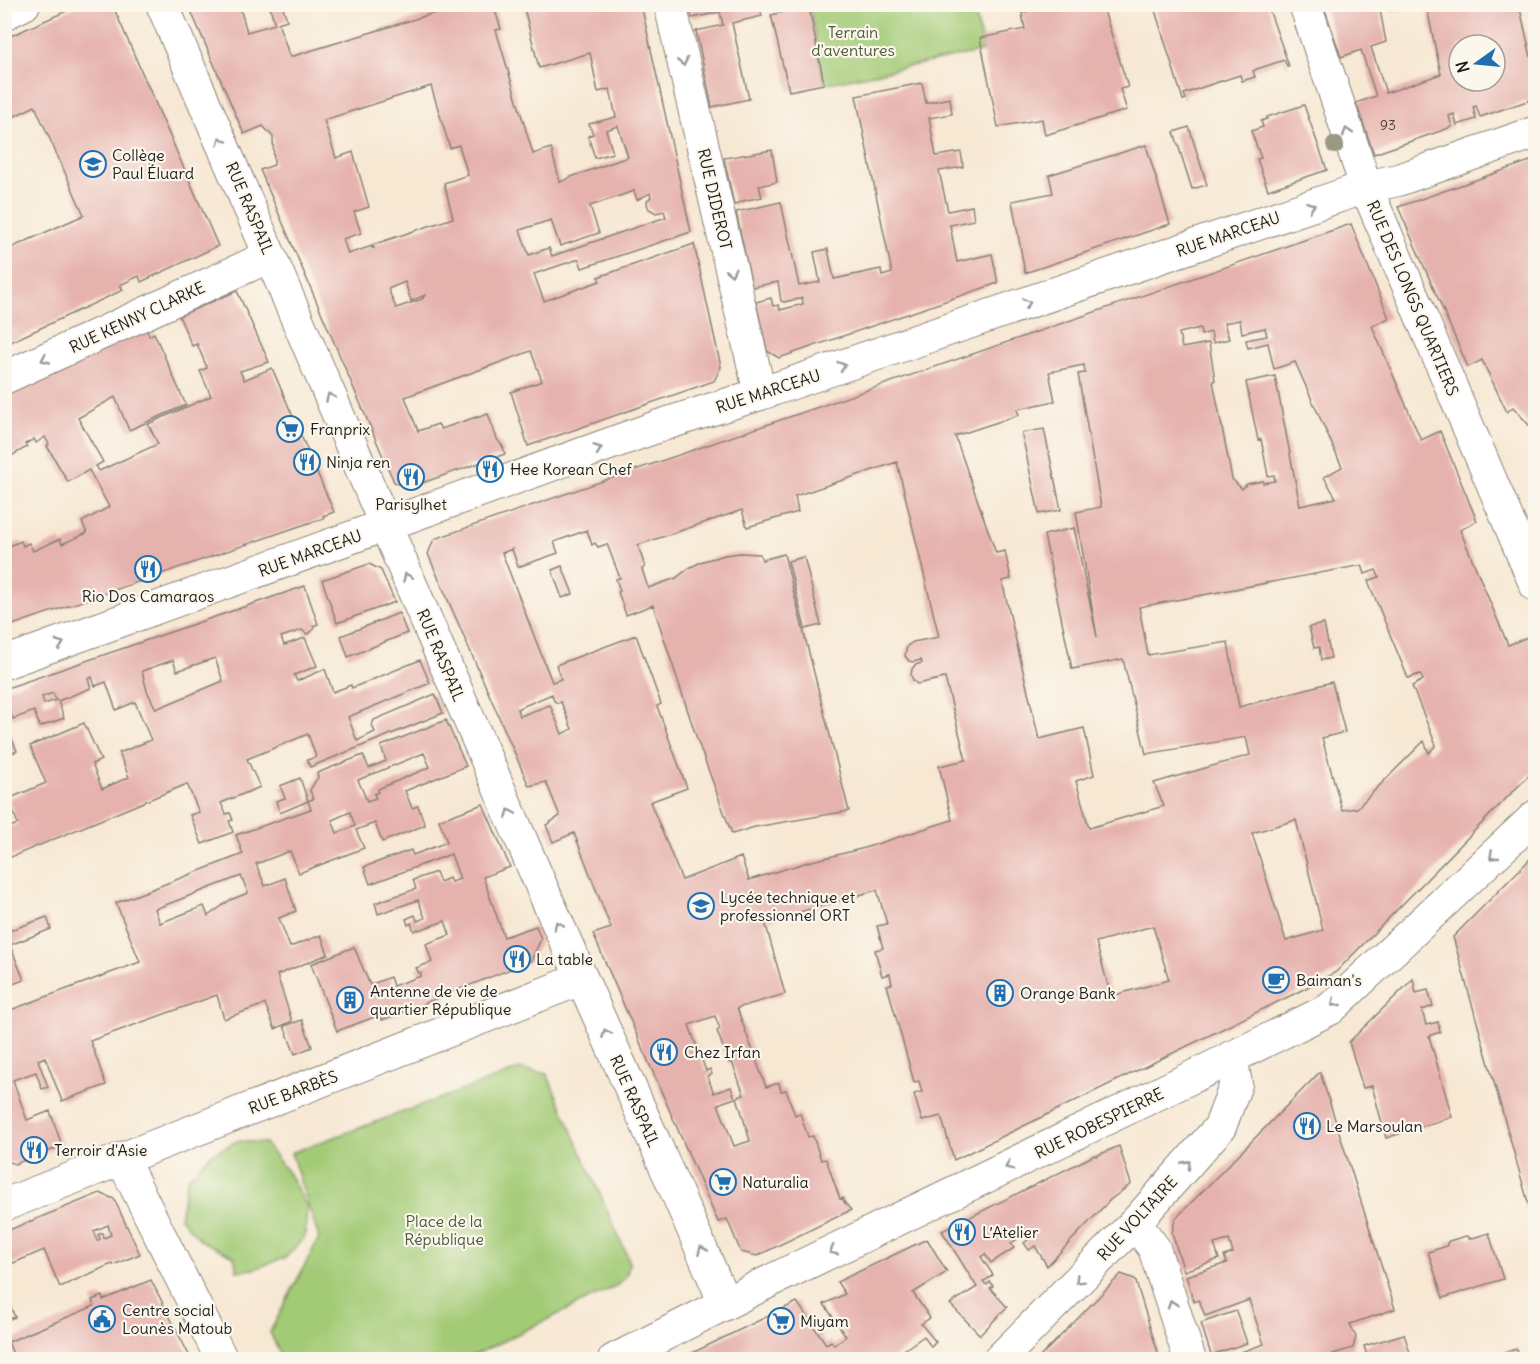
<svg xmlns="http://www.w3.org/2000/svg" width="1540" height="1364" viewBox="0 0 1540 1364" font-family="Delius,sans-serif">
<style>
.green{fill:#a3cb76;stroke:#607449;stroke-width:1.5}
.building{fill:#e6b2ae;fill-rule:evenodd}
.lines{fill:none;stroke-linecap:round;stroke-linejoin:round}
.street-casing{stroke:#8a8278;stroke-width:34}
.street{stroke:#fff;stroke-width:32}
.tree{fill:#989980}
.oneway{stroke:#999}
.labels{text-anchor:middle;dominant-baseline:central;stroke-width:4.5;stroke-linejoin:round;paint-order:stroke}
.number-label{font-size:14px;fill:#4e4240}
.park-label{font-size:16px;fill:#4b593c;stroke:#fbf7ec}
.poi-label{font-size:16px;fill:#1c1c1c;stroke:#fbf7ec;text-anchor:start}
.street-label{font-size:16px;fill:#1c1c1c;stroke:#fbf7ec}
</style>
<rect width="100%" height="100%" fill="#fbf7ec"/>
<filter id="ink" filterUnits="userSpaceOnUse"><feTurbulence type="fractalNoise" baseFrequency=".0167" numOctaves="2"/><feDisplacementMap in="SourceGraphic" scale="12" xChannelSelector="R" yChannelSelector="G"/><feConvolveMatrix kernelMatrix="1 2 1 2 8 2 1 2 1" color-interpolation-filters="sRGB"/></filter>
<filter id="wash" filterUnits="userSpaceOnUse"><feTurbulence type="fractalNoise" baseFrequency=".008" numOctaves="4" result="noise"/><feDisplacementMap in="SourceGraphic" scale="24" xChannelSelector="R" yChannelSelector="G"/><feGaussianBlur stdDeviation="1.35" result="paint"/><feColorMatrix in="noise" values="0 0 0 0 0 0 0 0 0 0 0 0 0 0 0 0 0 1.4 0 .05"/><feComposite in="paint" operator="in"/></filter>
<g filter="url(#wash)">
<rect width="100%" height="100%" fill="#f7e8d4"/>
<!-- green -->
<g class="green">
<polygon points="809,5 974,5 983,51 824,84"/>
<path d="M520 1069 547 1074 629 1260C629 1273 626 1278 616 1286L466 1359H282L270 1332 319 1238 291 1153Z"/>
<polygon points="237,1141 265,1143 289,1174 307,1207 305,1237 286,1257 254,1269 237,1271 234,1256 201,1241 180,1218 187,1179 211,1154"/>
</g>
<g id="blocks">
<!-- building -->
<g class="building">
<polygon points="82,4 112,4 218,246 141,282 139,276 120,285 123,290 4,345 4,251 84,215 35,106 11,118 4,104 4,39"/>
<path d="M188 4H239L247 32 275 24 269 4H282L287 20 278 23 290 57 464 4H493L501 29 496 30 533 154 551 148 560 182 568 179V178L628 157 618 126 606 130 613 153 595 158 588 136 593 134 589 124 616 117 610 89 598 92 590 53 539 68 523 4H641L691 232 582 268 579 259 534 274 544 301 600 281 598 277 694 244 721 367 714 381 528 446 511 392 542 381 531 351 405 397 418 431 438 424 441 429 476 417V418L488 414 497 439 503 447 505 454 408 488 394 482 260 170 274 165 273 137 263 126 244 134ZM431 86 450 148 459 145 468 175 444 183 453 218 372 245 374 248H372V246L348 254 343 239 361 233 354 212 369 207 353 152 336 158 324 120ZM634 191 637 200 650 193 651 197 647 201V204L649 209 656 213 664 211 666 217 552 256 549 248 529 255 520 230 551 220 560 246 599 233 590 206ZM405 282 411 301 425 295 422 299 396 308 388 289Z"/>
<polygon points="689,4 759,4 762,16 732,23 749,99 712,107 696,31 723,25 720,12 692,18"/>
<polygon points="1050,4 1102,4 1128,87 1120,89 1127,110 1045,135 1042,119 998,127 980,38 1025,29 1022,13"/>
<polygon points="1153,4 1267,4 1289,66 1287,66 1284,60 1257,69 1253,71 1255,77 1242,81 1240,75 1203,87 1184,94 1186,99 1183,100"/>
<path d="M1323 4H1379L1386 42 1371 47 1386 93 1441 74 1426 4H1519L1536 79V91L1530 100 1480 117 1476 106 1473 107 1476 119 1457 125 1454 114 1449 116 1452 127 1374 154 1356 103 1376 96 1361 50 1341 57ZM1459 45H1495V81H1459Z"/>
<polygon points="1389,4 1415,4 1416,5 1391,11"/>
<polygon points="809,6 824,84 789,91 771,15"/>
<polygon points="922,83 926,103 950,98 952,114 929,118 936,156 961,152 963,167 939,171 948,211 972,206 974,220 950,225 957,262 992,254 998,283 779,358 767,351 756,302 771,298 773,306 779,305 780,310 803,304 802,298 784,302 781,301 778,282 752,287 736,212 781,202 799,286 820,282 814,252 828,249 834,279 881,269 882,276 892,273 856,96"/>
<polygon points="1304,105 1327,170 1268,190 1257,159 1261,158 1251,131 1263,127 1261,121 1267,119 1267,117"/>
<polygon points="1189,127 1207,185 1192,189 1174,132"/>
<polygon points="1146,145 1170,224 1025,273 1012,201 1053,193 1049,175"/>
<polygon points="772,150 777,182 759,186 762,197 743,201 734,205 724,158"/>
<polygon points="1536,159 1536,433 1513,407 1507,412 1482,360 1468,367 1398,207"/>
<path d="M1351 224 1389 318 1372 326 1421 440 1440 431 1477 521 1460 530 1508 645 1528 637 1536 654V768L1336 972 1300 991 954 1160 941 1116 922 1121 914 1094 922 1092 919 1081 914 1082 887 985 892 984 890 974 882 976 875 950 883 948 877 926 887 924 877 890 765 922 785 994 737 1008 766 1087 779 1083 781 1091 786 1090 795 1115 800 1113 808 1137 813 1136 821 1160 826 1159 840 1199 843 1198 844 1202 851 1210 757 1256 741 1252 727 1219 718 1222 593 934 611 928 574 833 553 842 546 825 560 816 546 782 529 786 428 554 434 539ZM1240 320 1242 333 1265 328 1267 336 1246 340 1248 348 1268 343 1274 369 1295 362 1342 467 1324 477 1336 498 1300 506 1275 376 1246 382 1258 440 1261 439 1268 476 1274 475 1275 481 1263 483V481L1247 484 1242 489 1232 479 1213 381 1215 380 1209 343 1182 348 1179 333 1200 328 1201 335 1211 332 1213 343 1229 339 1224 323ZM1084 365 1085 373 1078 374 1101 507 1076 512 1097 637 1074 528 1044 535 1072 669 1123 659 1146 754 1246 737 1250 755 1154 783 1164 806 1089 828 1076 781 1094 775 1084 728 1039 739 1002 581 1011 579 1005 551 996 553 955 436 1019 415 1017 409 1055 401 1049 372ZM897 462 939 637 913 642 907 646 905 656 909 661 913 662 921 660 922 663 915 665 912 669 911 675 913 680 917 684 945 678 966 760 939 766 952 820 861 849 808 862 749 880 741 857 682 880 650 802 687 788 657 706 661 704 636 635 556 665 561 679 552 682 502 553 512 549 518 567 558 553 554 542 587 530 592 545 595 543 598 547 607 544 620 578 616 579 620 591 618 592 626 615 653 605 698 742 732 834 755 827 849 811 784 554 762 560 760 554 740 553 725 555 703 561 689 568 676 578 648 588 642 569 645 567 638 545 742 510 747 527 798 512 795 496ZM1362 565 1365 574 1376 570 1379 577 1368 581 1408 678 1420 674 1423 680 1412 686 1436 745 1429 753 1424 741 1357 808 1342 810 1322 738 1345 732 1332 682 1239 707 1228 642 1148 655 1139 607ZM552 694 554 701 558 703 561 702 572 729 562 734 550 705 520 716 517 709ZM1296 820 1323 930 1286 941 1252 833ZM1153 926 1169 980 1111 996 1096 942ZM715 1016 720 1029 717 1031 729 1063 732 1062 744 1095 737 1097 750 1141 734 1146 718 1104 735 1098 731 1087 714 1093 707 1076 712 1074 710 1069 706 1071 689 1025Z"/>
<polygon points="237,291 269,362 240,371 244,380 272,368 334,512 323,516 324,518 297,527 4,628 4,548 21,541 23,546 29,543 33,551 60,539 62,544 87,533 82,522 109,507 89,470 68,482 47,446 49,444 45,437 36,443 34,439 25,444 27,447 4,460 4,393 147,330 149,336 154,333 186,405 129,430 115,397 78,418 103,462 96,466 99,471 158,444 148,424 211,396 200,371 207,368 197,344 192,346 179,316"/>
<polygon points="1044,429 1061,510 1039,514 1022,435 1022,433"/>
<polygon points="804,557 821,625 805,629 788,561"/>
<polygon points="369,564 381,570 395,602 337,623 322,580"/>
<polygon points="562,566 573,594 562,598 552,570"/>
<path d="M305 586 318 624 313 626 314 629 311 632 307 634 302 630 281 637 284 645 305 638 317 666 294 675 297 681 325 669 333 692 351 685 352 688 420 660 430 683 348 717 357 741 375 732 372 725 374 720 435 694 443 713 310 767 307 760 316 757 308 734 247 759 260 787 221 803 226 814 230 813 233 820 229 821 233 832 202 844 190 815 199 812 187 784 4 860V829L18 824 8 799 46 783 30 746 84 723 101 760 92 764 102 789 129 777 119 753 151 740 135 702 116 710 106 682 95 686 92 677 88 679 91 688 58 701 64 718 40 727 34 711 13 719 8 707 4 708V689ZM215 658 223 681 156 709 147 691 142 671 173 660 177 671ZM53 693 56 700 44 704 42 697Z"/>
<polygon points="399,613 407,633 348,657 341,636"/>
<polygon points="1324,624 1331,658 1321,660 1319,647 1314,648 1309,627"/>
<polygon points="4,720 17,751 4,756"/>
<path d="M446 720 466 766 405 791 412 808 418 806 425 825 382 842 375 823 356 830 364 848 299 873 290 851 256 864 265 886 285 878 296 911 279 918 290 947 321 935 328 954 277 975 292 1021 275 1029 265 1004 224 1019 217 995 90 1041 94 1051 106 1085 62 1101 45 1057 38 1060 48 1087 42 1089 36 1072 13 1080 27 1120 50 1111 62 1146 15 1164 4 1160V1069L10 1068 5 1052V1012L140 962 116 903 243 854 236 835 311 809 308 801 280 813 276 801 285 798 280 786 300 778 308 801 313 799 310 790 316 780 318 778 317 773 363 755 369 768 386 761 381 746ZM424 753 430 767 378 789V792L374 794 376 798 367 801 358 780ZM350 812 355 826 337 833 332 820ZM241 876 248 893 230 900 208 916 204 906 160 923 155 909Z"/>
<polygon points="483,804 510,867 483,877 504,937 536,926 541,939 531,961 382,1020 380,1015 337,1031 311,964 354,947 370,985 390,977 393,986 421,976 421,973 419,973 416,968 432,962 426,944 450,935 445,921 419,930 418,929 414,931 411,923 408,925 406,919 415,915 417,921 425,918 418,900 378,914 375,903 416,889 413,880 436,872 440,882 449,878 451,882 460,879 451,854 370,884 364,867 411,850 413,855 447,842 439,820"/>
<polygon points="1536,844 1536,1227 1535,1227 1453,937 1534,855 1529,850"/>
<polygon points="47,917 51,929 10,945 24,980 4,987 4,934 14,929"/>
<polygon points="1413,979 1416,993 1428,990 1433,1006 1422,1010 1426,1025 1438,1022 1440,1032 1429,1036 1452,1117 1386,1138 1372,1086 1363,1088 1349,1042"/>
<polygon points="302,1020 312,1047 295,1054 284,1026"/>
<polygon points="1320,1072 1395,1309 1350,1324 1356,1337 1353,1348 1333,1354 1335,1359 1221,1359 1264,1344 1249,1300 1205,1316 1199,1300 1194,1302 1186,1276 1227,1263 1224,1256 1233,1253 1229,1240 1214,1244 1219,1259 1184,1271 1172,1233 1175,1219"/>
<polygon points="1119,1146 1131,1184 1110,1200 1047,1266 1035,1246 1029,1250 1024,1243 1030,1238 1027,1233 1011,1243 1014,1248 991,1263 985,1254 981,1257 993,1275 983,1282 987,1285 990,1282 993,1286 990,1288 1007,1307 980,1335 950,1304 977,1287 942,1231 1095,1155 1096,1156"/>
<path d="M100 1193 114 1199 140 1254 113 1265 112 1264 60 1287 44 1250 4 1267V1232ZM108 1225 111 1235 104 1238 103 1233 98 1235 100 1239 97 1241 94 1231Z"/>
<polygon points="1489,1233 1503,1279 1443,1298 1428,1252 1447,1246 1447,1243 1449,1241 1466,1236 1469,1237 1469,1239"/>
<polygon points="927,1239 947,1272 913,1293 930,1318 921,1324 936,1342 931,1347 924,1336 894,1357 896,1359 680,1359 797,1302 826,1344 831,1341 834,1345 846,1336 824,1304 845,1294 837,1282"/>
<polygon points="1121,1274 1135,1279 1160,1359 1038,1359"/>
<polygon points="151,1280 191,1359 15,1359 8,1342 94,1306 92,1300 102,1296 103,1300"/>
<polygon points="4,1292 15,1317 4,1321"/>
<polygon points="1236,1311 1247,1343 1211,1355 1201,1323"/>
<polygon points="1404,1334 1412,1359 1368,1359 1364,1346"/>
<polygon points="1517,1349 1520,1359 1477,1359"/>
</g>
</g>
</g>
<g filter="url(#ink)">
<use href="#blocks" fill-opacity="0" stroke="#8a8278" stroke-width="1.5"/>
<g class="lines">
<defs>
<g id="street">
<path d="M162 4C286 292 408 580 533 867 596 1013 663 1158 725 1304"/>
<polyline points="670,4 760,394"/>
<polyline points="1305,4 1366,187 1536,586"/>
<polyline points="4,14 24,4"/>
<polyline points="4,378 270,256"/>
<polyline points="4,663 659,426 760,394 1366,187 1398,180 1536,132"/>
<polyline points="122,1159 222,1360"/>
<polyline points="4,1205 581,979"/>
<polyline points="1135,1223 1154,1248 1190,1360"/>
<polyline points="614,1360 762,1285 1176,1085 1330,1009 1536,816"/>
<polyline points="999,1360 1135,1223 1220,1127 1236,1084 1231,1057"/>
</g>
</defs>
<!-- street casing -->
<use href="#street" class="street-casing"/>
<!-- street -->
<use href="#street" class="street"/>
</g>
<!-- trees -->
<circle class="tree" cx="1335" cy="145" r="9"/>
<!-- one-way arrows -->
<defs><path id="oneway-chevron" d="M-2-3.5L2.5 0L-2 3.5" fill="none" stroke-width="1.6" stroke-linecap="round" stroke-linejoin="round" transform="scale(1.5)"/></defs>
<g class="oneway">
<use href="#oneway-chevron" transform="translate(683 62) rotate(77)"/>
<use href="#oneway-chevron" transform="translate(1347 132) rotate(-108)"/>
<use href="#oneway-chevron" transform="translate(221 141) rotate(-113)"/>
<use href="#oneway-chevron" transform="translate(1311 206) rotate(-19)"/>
<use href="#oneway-chevron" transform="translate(731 272) rotate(77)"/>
<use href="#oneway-chevron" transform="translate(1027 303) rotate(-19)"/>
<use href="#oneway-chevron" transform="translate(45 359) rotate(155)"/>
<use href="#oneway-chevron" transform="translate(842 366) rotate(-19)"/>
<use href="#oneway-chevron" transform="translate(330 397) rotate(-113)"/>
<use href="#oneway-chevron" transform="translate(598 449) rotate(-20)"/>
<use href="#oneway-chevron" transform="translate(407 577) rotate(-113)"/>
<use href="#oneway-chevron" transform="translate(60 644) rotate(-20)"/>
<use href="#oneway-chevron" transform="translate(510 813) rotate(-113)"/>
<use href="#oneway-chevron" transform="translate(1493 856) rotate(137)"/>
<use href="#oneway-chevron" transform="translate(558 925) rotate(-114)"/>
<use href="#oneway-chevron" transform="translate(1335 1003) rotate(139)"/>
<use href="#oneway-chevron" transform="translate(606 1033) rotate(-114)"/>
<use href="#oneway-chevron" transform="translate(1187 1164) rotate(-48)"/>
<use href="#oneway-chevron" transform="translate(1009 1166) rotate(154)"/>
<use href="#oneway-chevron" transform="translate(702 1250) rotate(-114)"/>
<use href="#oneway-chevron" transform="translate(833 1251) rotate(154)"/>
<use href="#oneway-chevron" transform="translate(1079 1280) rotate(135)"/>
<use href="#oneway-chevron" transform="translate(1172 1304) rotate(-108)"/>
</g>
</g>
<!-- icons -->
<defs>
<symbol id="school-ring" viewBox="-11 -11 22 22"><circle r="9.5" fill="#fbf7ec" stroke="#1f6fb2" stroke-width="1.5"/><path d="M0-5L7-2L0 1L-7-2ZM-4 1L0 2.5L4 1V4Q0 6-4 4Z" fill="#1f6fb2"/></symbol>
<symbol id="supermarket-ring" viewBox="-11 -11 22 22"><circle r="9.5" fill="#fbf7ec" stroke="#1f6fb2" stroke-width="1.5"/><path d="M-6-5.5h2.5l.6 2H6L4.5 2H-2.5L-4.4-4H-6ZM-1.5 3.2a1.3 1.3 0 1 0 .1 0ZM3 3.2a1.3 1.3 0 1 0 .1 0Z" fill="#1f6fb2"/></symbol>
<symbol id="restaurant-ring" viewBox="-11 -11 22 22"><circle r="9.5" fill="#fbf7ec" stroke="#1f6fb2" stroke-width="1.5"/><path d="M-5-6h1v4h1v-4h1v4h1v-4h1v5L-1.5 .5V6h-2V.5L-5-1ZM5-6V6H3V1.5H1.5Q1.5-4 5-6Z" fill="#1f6fb2"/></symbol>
<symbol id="cafe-ring" viewBox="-11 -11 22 22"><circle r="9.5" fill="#fbf7ec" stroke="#1f6fb2" stroke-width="1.5"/><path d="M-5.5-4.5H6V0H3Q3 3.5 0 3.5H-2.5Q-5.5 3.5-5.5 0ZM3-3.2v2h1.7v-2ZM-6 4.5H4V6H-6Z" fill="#1f6fb2"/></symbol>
<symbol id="building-ring" viewBox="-11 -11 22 22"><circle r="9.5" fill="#fbf7ec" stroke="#1f6fb2" stroke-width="1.5"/><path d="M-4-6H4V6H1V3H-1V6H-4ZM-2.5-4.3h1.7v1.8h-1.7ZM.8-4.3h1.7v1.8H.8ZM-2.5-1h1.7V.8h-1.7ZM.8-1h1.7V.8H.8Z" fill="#1f6fb2"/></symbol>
<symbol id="civic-ring" viewBox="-11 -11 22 22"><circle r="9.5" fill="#fbf7ec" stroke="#1f6fb2" stroke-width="1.5"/><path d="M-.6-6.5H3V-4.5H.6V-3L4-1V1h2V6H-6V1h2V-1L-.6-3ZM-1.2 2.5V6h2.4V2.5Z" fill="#1f6fb2"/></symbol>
</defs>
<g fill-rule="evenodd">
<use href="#school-ring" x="78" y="149" width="30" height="30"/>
<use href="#supermarket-ring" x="275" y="414" width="30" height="30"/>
<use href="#restaurant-ring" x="292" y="447" width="30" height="30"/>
<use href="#restaurant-ring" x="475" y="454" width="30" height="30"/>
<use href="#restaurant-ring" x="396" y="462" width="30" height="30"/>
<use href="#restaurant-ring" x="133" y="554" width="30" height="30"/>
<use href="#school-ring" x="686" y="891" width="30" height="30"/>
<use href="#restaurant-ring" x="502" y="944" width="30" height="30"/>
<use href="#cafe-ring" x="1261" y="965" width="30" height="30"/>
<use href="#building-ring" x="985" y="978" width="30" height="30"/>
<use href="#building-ring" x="335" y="985" width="30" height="30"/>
<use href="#restaurant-ring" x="649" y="1037" width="30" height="30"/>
<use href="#restaurant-ring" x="1292" y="1111" width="30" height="30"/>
<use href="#restaurant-ring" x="19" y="1135" width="30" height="30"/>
<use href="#supermarket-ring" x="708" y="1167" width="30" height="30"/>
<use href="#restaurant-ring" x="947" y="1217" width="30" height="30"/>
<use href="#civic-ring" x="87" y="1304" width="30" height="30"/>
<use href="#supermarket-ring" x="766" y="1306" width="30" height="30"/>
</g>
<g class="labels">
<!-- number labels -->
<g class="number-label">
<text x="1388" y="125">93</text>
</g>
<!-- park labels -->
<g class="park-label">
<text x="853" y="32">Terrain<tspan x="853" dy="18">d'aventures</tspan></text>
<text x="444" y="1221">Place de la<tspan x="444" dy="18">République</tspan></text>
</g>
<!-- poi labels -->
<g class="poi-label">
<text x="112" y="155">Collège<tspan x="112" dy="18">Paul Éluard</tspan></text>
<text x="310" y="429">Franprix</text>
<text x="326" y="462">Ninja ren</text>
<text x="510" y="469">Hee Korean Chef</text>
<text x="411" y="504" text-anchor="middle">Parisylhet</text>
<text x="148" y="596" text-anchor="middle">Rio Dos Camaraos</text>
<text x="720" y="897">Lycée technique et<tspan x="720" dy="18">professionnel ORT</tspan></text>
<text x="536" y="959">La table</text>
<text x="1296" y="980">Baiman's</text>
<text x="370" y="991">Antenne de vie de<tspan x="370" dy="18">quartier République</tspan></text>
<text x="1020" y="993">Orange Bank</text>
<text x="684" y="1052">Chez Irfan</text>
<text x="1326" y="1126">Le Marsoulan</text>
<text x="54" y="1150">Terroir d'Asie</text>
<text x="742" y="1182">Naturalia</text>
<text x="982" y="1232">L’Atelier</text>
<text x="122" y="1310">Centre social<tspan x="122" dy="18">Lounès Matoub</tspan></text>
<text x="800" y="1321">Miyam</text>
</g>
<!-- street labels -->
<g class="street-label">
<text transform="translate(715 199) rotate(77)">RUE DIDEROT</text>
<text transform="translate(250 208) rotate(67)">RUE RASPAIL</text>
<text transform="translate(1228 234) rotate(-19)">RUE MARCEAU</text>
<text transform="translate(1413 298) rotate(67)">RUE DES LONGS QUARTIERS</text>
<text transform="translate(137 317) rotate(-25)">RUE KENNY CLARKE</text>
<text transform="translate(768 391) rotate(-18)">RUE MARCEAU</text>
<text transform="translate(310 553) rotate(-20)">RUE MARCEAU</text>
<text transform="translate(441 655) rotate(67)">RUE RASPAIL</text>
<text transform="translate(293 1092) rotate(-21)">RUE BARBÈS</text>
<text transform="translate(635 1101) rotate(66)">RUE RASPAIL</text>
<text transform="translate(1099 1123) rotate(-26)">RUE ROBESPIERRE</text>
<text transform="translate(1137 1218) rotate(-47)">RUE VOLTAIRE</text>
</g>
</g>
<!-- margin -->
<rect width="1540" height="1364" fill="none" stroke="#fbf7ec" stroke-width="24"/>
<!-- north arrow -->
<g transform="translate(1477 63) rotate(255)"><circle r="28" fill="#fbf7ec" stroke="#a29f99" stroke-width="1.5"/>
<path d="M0-4.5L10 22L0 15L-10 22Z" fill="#1f6fb2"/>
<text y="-9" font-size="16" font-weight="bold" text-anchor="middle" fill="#1c1c1c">N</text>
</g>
</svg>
